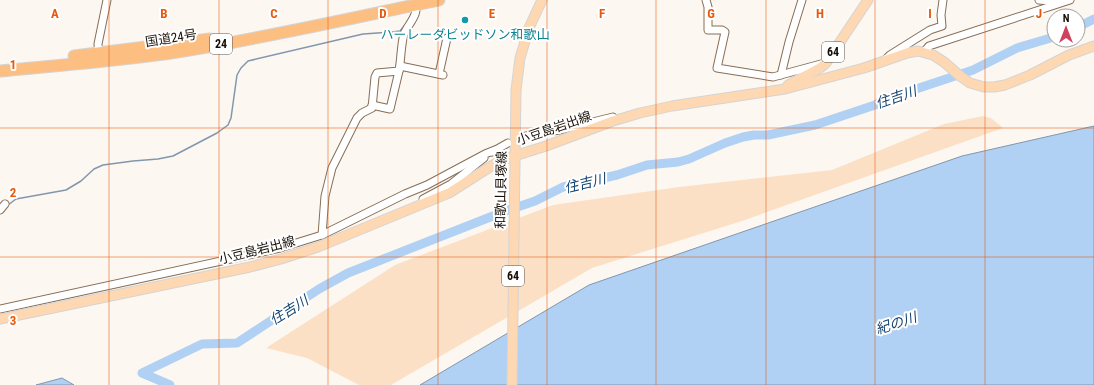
<svg xmlns="http://www.w3.org/2000/svg" width="1094" height="385" viewBox="0 0 1094 385" font-family="'Roboto Condensed','Noto Sans JP',sans-serif">
<style>
.green{fill:#fce0c6}
.water{fill:#b0d1f4;stroke:#8296ad}
.lines{fill:none;stroke-linecap:round;stroke-linejoin:round}
.stream{stroke:#8296ad;stroke-width:1.5}
.river{stroke:#b0d1f4;stroke-width:9}
.minor-casing{stroke:#876e57;stroke-width:9}
.major-casing{stroke:#d5d4d2;stroke-width:11}
.highway-casing{stroke:#d5d4d2;stroke-width:13}
.minor{stroke:#fff;stroke-width:7}
.major{stroke:#fed8b3;stroke-width:9}
.highway{stroke:#fdbe81;stroke-width:11}
.grid{fill:none;stroke:#e8590c;stroke-width:1;stroke-opacity:0.55}
.culture-dot{fill:#0f9aa8;stroke:#fff;stroke-width:1.5}
.labels{text-anchor:middle;dominant-baseline:central;stroke-width:4;stroke-linejoin:round;paint-order:stroke}
.shield{fill:#fff;stroke:#5d5651;stroke-width:1}
.shield-label{font-size:12px;font-weight:bold;fill:#170e06}
.culture-label{font-size:13px;fill:#0d838f;stroke:#fff}
.street-label{font-size:13px;fill:#170e06;stroke:#fff}
.water-label{font-size:14px;font-style:italic;fill:#154470;stroke:#fff}
.grid-label{font-size:13px;text-anchor:middle;font-weight:bold;fill:#e8590c;stroke:#fff;stroke-width:4;stroke-linejoin:round;paint-order:stroke}
</style>
<rect width="100%" height="100%" fill="#fcf7f1"/>
<!-- green -->
<polygon class="green" points="983,116 991,118 1003,128 742,221 592,268 391,385 359,385 307,358 266,348 395,265 553,205 679,187 832,170 944,124"/>
<!-- water -->
<g class="water">
<polygon points="1094,126 1094,385 420,385 589,285 962,156"/>
<polygon points="62,378 74,385 36,385"/>
</g>
<g class="lines">
<!-- stream -->
<polyline class="stream" points="8,205 16,199 66,190 81,181 94,169 103,165 133,161 158,159 173,156 217,133 228,125 231,118 237,75 241,68 248,61 363,34 392,32 400,31 405,25"/>
<!-- river -->
<g class="river">
<polyline points="1078,27 1094,19"/>
<polyline points="170,385 142,373 202,344 237,343 319,289 348,273 503,212 535,201 563,187 617,175 647,165 678,162 689,159 725,143 743,137 754,135 768,135 815,125 875,105 886,99 973,70 1017,48 1054,37"/>
</g>
<defs>
<g id="minor">
<polyline points="706,0 708,7 708,30 722,30 725,32 717,68 773,77 821,64"/>
<polyline points="1039,0 1059,2"/>
<polyline points="924,52 929,46 1070,0"/>
<polyline points="99,57 98,44 107,0"/>
<polyline points="886,59 890,55 930,30 942,26 941,15 943,0"/>
<polyline points="400,66 443,75"/>
<polyline points="439,74 447,38"/>
<polyline points="781,75 789,42 802,0"/>
<polyline points="372,105 390,109 399,71"/>
<polyline points="523,137 532,134 560,130 613,117"/>
<polyline points="492,152 508,143"/>
<polyline points="423,199 451,184 484,158"/>
<polyline points="0,210 5,204"/>
<path d="M322 235 325 196 332 168 357 118 362 113 372 108 375 77 377 73 399 71C401 60 401 44 404 34 408 24 421 13 414 2"/>
<polyline points="0,309 235,258 280,248 322,235 405,194 427,185 485,154 495,150"/>
</g>
<g id="major">
<polyline points="788,85 820,68 826,63 868,0"/>
<polyline points="0,319 250,267 281,259 318,247 449,193 493,165 505,159 546,146 613,121 640,113 672,106 785,89 864,68 907,53 918,51 933,55 944,62 960,76 970,83 984,87 994,87 1005,85 1030,75 1069,55 1094,46"/>
<polyline points="512,385 516,90 520,58 529,28 542,0"/>
</g>
<g id="highway">
<polyline points="74,56 210,39"/>
<path d="M0 71C59 65 119 61 177 52 265 38 352 18 439 0"/>
</g>
</defs>
<!-- minor casing -->
<use href="#minor" class="minor-casing"/>
<!-- major casing -->
<use href="#major" class="major-casing"/>
<!-- highway casing -->
<use href="#highway" class="highway-casing"/>
<!-- minor -->
<use href="#minor" class="minor"/>
<!-- major -->
<use href="#major" class="major"/>
<!-- highway -->
<use href="#highway" class="highway"/>
</g>
<!-- grid -->
<path class="grid" d="M109 0V385M219 0V385M328 0V385M438 0V385M547 0V385M656 0V385M766 0V385M875 0V385M985 0V385M0 128H1094M0 257H1094"/>
<!-- markers -->
<circle class="culture-dot" cx="465" cy="20" r="4"/>
<g class="labels">
<!-- shield labels -->
<g class="shield">
<rect x="210" y="34" width="22" height="20" rx="3"/>
<rect x="822" y="42" width="22" height="20" rx="3"/>
<rect x="502" y="266" width="22" height="20" rx="3"/>
</g>
<g class="shield-label">
<text x="221" y="44">24</text>
<text x="833" y="52">64</text>
<text x="513" y="276">64</text>
</g>
<!-- culture labels -->
<g class="culture-label">
<text x="465" y="34">ハーレーダビッドソン和歌山</text>
</g>
<!-- street labels -->
<g class="street-label">
<text transform="translate(171 38) rotate(-9)">国道24号</text>
<text transform="translate(554 128) rotate(-19)">小豆島岩出線</text>
<text transform="translate(501 190) rotate(-89)">和歌山貝塚線</text>
<text transform="translate(257 250) rotate(-14)">小豆島岩出線</text>
</g>
<!-- water labels -->
<g class="water-label">
<text transform="translate(896 97) rotate(-19)">住吉川</text>
<text transform="translate(585 183) rotate(-14)">住吉川</text>
<text transform="translate(289 310) rotate(-32)">住吉川</text>
<text transform="translate(896 323) rotate(-18)">紀の川</text>
</g>
</g>
<g class="grid-label">
<text x="55" y="18">A</text>
<text x="164" y="18">B</text>
<text x="274" y="18">C</text>
<text x="383" y="18">D</text>
<text x="492" y="18">E</text>
<text x="602" y="18">F</text>
<text x="711" y="18">G</text>
<text x="820" y="18">H</text>
<text x="930" y="18">I</text>
<text x="1039" y="18">J</text>
<text x="13" y="69">1</text>
<text x="13" y="197">2</text>
<text x="13" y="325">3</text>
</g>
<!-- north arrow -->
<g transform="translate(1066 28)"><circle r="19" fill="#ffffff" stroke="#a29f9b"/>
<path d="M0-3L7 15L0 10L-7 15Z" fill="#d1415e"/>
<text y="-6" font-size="11" font-weight="bold" text-anchor="middle" fill="#170e06">N</text>
</g>
</svg>
